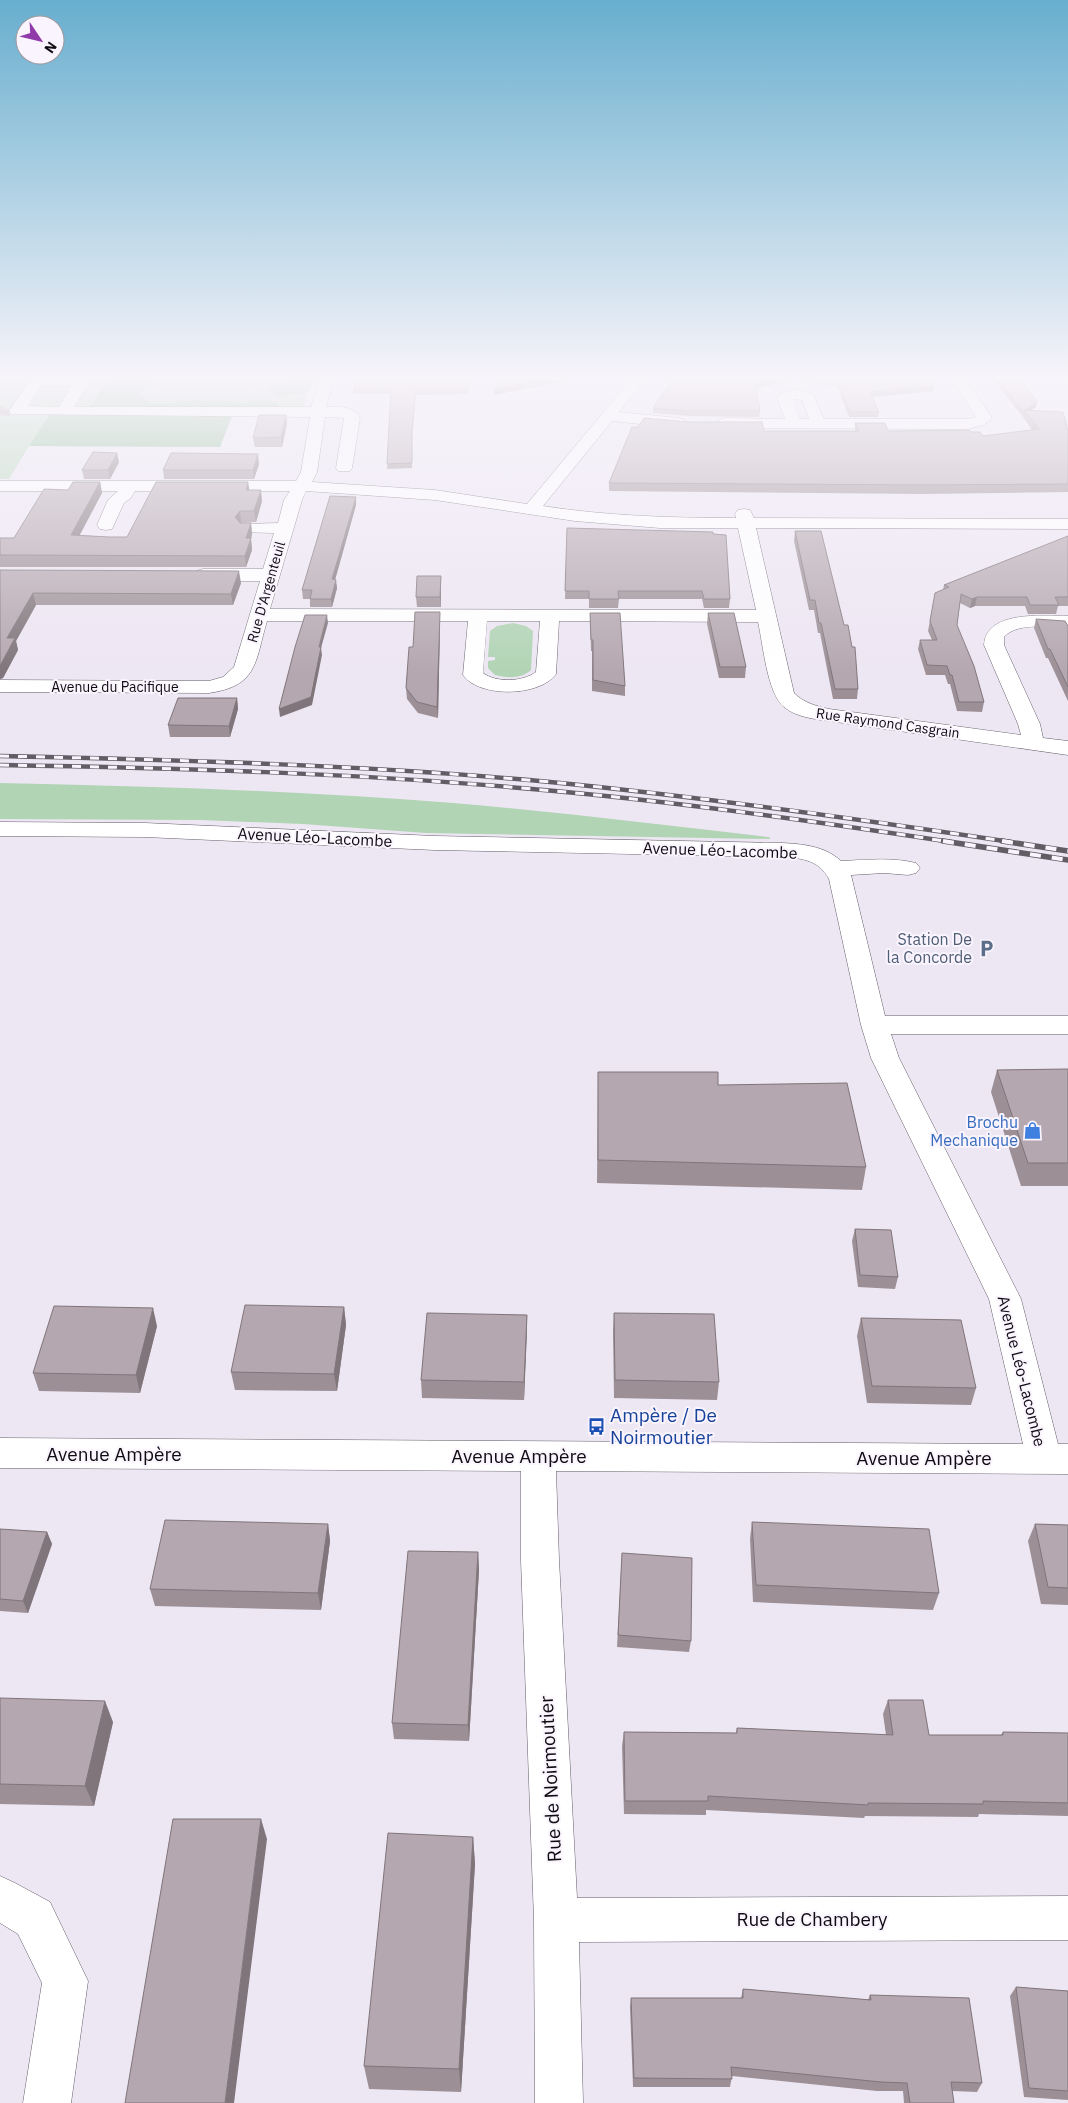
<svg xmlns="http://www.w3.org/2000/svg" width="1068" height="2103" viewBox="0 0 1068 2103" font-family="'IBM Plex Sans',sans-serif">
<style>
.green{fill:#b1d4b4}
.forest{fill:#80b586}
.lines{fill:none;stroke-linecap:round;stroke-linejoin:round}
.minor-casing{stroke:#645e69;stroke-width:1}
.minor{fill:#fff;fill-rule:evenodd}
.rail-far1-casing{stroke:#615d65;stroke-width:4.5}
.rail-casing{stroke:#615d65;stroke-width:5.5}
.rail-far1{stroke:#faf4fe;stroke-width:3;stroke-dasharray:9;stroke-linecap:butt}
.rail{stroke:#faf4fe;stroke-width:4;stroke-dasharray:11;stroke-linecap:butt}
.wall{fill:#9c9096}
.shaded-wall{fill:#7f757a}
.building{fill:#b5a7af;stroke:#7f757a}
.labels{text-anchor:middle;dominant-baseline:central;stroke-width:4;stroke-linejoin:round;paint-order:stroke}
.far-street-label{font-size:14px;fill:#0e0c10;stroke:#faf4fe}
.street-label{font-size:16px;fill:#0e0c10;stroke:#faf4fe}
.service-label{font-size:16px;fill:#4e5e75;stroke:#faf4fe;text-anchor:end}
.shop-label{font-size:16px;fill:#366cbe;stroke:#faf4fe;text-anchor:end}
.near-transit-label{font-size:19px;fill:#164399;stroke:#faf4fe;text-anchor:start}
.near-street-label{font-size:19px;fill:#0e0c10;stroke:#faf4fe}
</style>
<rect width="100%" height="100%" fill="#ede6f3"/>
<!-- green -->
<g class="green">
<polygon points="0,379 313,379 301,415 232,416 220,447 29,446 9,479 0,479"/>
<path d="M513 623 526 626 533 631 531 670C522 679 506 678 495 675L488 668V661L495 660V657H488L490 631 497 626Z"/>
<path d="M0 783C151 786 302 791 453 803 559 812 664 825 769 837L770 839 426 833 303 824 200 820 0 819Z"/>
</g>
<!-- forest -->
<g class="forest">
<polygon points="103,379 164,380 142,390 138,395 149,403 160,404 197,400 216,402 229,401 242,403 264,400 277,403 278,407 234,411 220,447 29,446 50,414 86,413 107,380"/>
<polygon points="284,379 313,379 309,392 280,397 267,391 269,386 285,380"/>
</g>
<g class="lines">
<defs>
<g id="minor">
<path d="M31 379H89L90 381 74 407H311L320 379H334L326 407C338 407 354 405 360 418L352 468 350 471H338L336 468 344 418 325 417 317 472 312 482 435 490 527 504 631 379H645L619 412 679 418 685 420 687 423 685 426 679 428 612 421 543 506C607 516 671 518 736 518L735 514 738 510 744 509 750 510 754 518 1068 519V529L756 528 794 693C804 703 816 706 829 709L1021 735 1018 724 984 645C986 610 1043 616 1068 616V628C1050 627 1017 622 1004 637V645L1040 724 1043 738 1068 741V755L829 721C814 719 796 717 784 707 767 693 763 644 758 622L559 621 556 674C540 697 479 698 463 675L468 621H267C255 662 258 686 209 693L0 692V680L209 681 223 677 234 667 260 581H203L196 579 194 575 196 571 203 569H263L274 533 241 532 238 528 241 524 278 523 284 500 290 491H135L131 498 124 503 112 529 106 530 100 529 97 525 108 500 118 491H0V481H296L301 472 310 417 12 414 9 411ZM41 385H73L59 407 28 406ZM306 491 435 500 575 521 660 528H738L756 610 270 609 302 500ZM487 621H540L536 672C523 682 496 683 483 673Z"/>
<path d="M951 379H965L991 416 992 419 983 425 968 429 725 428 719 426 717 423 719 420 725 418 785 419 777 399 781 393 797 389 813 394 824 419H968L976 417ZM793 399 802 400 809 419H800Z"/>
<path d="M0 822 145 823 435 836 782 843C802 844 825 846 841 861 866 860 892 857 916 863L920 868 916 873 908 875 884 873 851 875 885 1016H1068V1034H891L899 1058 1021 1299 1058 1444H1068V1474L556 1471 559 1560 577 1898 1068 1896V1940L579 1942 583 2103H535L534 1920 521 1560V1471L0 1468V1438L1023 1444 989 1299 871 1058 861 1025 829 879C819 860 802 858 782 857L435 850 145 837 0 836Z"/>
<polygon points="0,1876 15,1883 50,1902 88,1981 71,2103 23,2103 42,1983 18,1934 0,1923"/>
</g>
</defs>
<!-- minor casing -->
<use href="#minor" class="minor-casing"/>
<!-- minor -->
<use href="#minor" class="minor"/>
<defs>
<g id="rail-far1">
<path d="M0 756C184 760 367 765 550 782 704 797 858 819 1011 842"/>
<path d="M0 765C178 768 355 773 532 789 673 801 812 821 951 842"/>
</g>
<g id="rail">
<polyline points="943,841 1068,860"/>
<polyline points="1002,841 1068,851"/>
</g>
</defs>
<!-- rail-far1 casing -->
<use href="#rail-far1" class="rail-far1-casing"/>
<!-- rail casing -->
<use href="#rail" class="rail-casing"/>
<!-- rail-far1 -->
<use href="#rail-far1" class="rail-far1"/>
<!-- rail -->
<use href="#rail" class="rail"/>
</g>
<!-- wall -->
<g class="wall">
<polygon points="471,379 468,394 416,395 412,434 412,468 387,469 391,394 353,394 353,390"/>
<polygon points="795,379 756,388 760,411 759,417 688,416 653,413 653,408"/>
<polygon points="799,379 931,379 934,391 872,397 879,412 878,417 849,417 837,387"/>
<polygon points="993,379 1021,379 1036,407 1031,410 1068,431 1068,492 922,494 609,491 609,483 764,431 855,431 855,423 888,431 971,432 983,436 1032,430 1023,417 1023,416 1022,416"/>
<polygon points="0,406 9,411 10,416 0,415"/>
<polygon points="286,415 287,424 282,447 255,447 253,438"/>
<polygon points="119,462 110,479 84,479 82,470"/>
<polygon points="259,464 254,479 164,479 163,470"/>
<polygon points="100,482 102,493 79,535 109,537 127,537 249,490 262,501 256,522 240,523 251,523 252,534 251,539 252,550 246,567 0,567 0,538 14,538 68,490"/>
<polygon points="356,505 335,580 337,588 332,607 310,607 310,599 303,599 302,590"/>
<polygon points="567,528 730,599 729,608 704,608 702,599 619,599 618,608 589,608 589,599 565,599"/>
<polygon points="795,531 858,689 857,699 833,699 820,633 818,633 814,610 809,610 794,541"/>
<polygon points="1068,536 1068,606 1058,606 1056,614 1028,614 1025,606 975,606 970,608 960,603 957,625 984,702 982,712 957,711 950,684 948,684 945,675 926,675 918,649 920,640 932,640 928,631 935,593 943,590 944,585"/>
<polygon points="0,570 241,583 233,605 36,605 16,641 18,650 3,678 0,679"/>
<polygon points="441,576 441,607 417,607 416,597"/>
<polygon points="590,613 625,686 625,696 592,691 592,651 591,651"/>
<polygon points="708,613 746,667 745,678 719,678 707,624"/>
<polygon points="1036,619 1068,626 1068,701 1048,658 1046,658 1034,628"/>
<polygon points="440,623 438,718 418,713 407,699 406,688 413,647"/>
<polygon points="237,698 238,709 230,737 170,737 168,725"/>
<polygon points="1068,1069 1068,1186 1021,1186 991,1092 997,1070"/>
<polygon points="598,1072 718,1085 866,1167 862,1190 597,1183"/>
<polygon points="855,1229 898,1277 895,1289 858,1287 852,1241"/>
<polygon points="344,1307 346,1325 337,1391 235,1390 231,1372"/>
<polygon points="614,1313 719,1382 717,1400 614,1398 613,1331"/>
<polygon points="527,1315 524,1400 422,1398 421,1380"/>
<polygon points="861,1318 976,1388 971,1405 867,1403 857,1336"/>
<polygon points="157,1326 140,1393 39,1391 33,1373"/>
<polygon points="752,1522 939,1593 933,1610 753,1602 750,1539"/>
<polygon points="328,1524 330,1541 321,1610 155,1606 150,1589"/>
<polygon points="1035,1524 1068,1525 1068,1605 1041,1604 1028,1541"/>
<polygon points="0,1529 47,1532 52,1544 28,1613 0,1611"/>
<polygon points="478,1552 479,1570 469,1741 394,1739 392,1723"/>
<polygon points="622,1553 691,1641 689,1652 617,1647"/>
<polygon points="0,1698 113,1722 94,1806 0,1804"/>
<polygon points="888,1700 929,1735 1001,1735 1003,1732 1068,1733 1068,1816 979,1814 978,1817 865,1816 864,1818 706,1810 706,1815 624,1814 622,1746 624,1732 736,1733 737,1728 886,1735 883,1714"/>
<polygon points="473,1837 475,1864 461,2092 369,2089 364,2066"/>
<polygon points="1016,1987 1068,1991 1068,2100 1024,2097 1010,1996"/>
<polygon points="743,1989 868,2000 870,1995 982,2083 977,2092 952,2091 954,2103 904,2103 903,2091 877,2091 732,2076 730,2087 633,2087 630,2007 631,1998 741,1998"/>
</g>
<!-- shaded-wall -->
<g class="shaded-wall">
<polygon points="546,379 568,379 568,380 494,395 494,389"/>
<polygon points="775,379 795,379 755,389 755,383"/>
<polygon points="935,385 934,391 869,397 870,392"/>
<polygon points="1037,402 1036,407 1027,413 1025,410"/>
<polygon points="286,415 287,424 282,447 281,437"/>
<polygon points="117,453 119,462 110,479 108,470"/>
<polygon points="258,454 259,464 254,479 253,470"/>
<polygon points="100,482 102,493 74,546 71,535"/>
<polygon points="248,482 250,493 246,490"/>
<polygon points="261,490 262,501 256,522 254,511"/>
<polygon points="356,497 356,505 333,587 332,579"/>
<polygon points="240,511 241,522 236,528 235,517"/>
<polygon points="251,523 252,534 251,539 252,550 246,567 245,556 246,538"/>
<polygon points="239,571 241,583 233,605 231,594"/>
<polygon points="441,576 441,607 440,597"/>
<polygon points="336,580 337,588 332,607 331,599"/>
<polygon points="33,593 36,605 16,641 18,650 3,678 0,679 0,666 7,638"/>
<polygon points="977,597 975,606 970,608 972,599"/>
<polygon points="440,612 440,623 438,718 437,707"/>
<polygon points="327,615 328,623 321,648 322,655 312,705 280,717 279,709 319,647"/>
<polygon points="237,698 238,709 230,737 229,726"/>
<polygon points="344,1307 346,1325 337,1391 334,1374"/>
<polygon points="153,1308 157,1326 140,1393 136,1375"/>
<polygon points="527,1315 527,1332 524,1400 524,1382"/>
<polygon points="328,1524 330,1541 321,1610 318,1593"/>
<polygon points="47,1532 52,1544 28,1613 23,1601"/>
<polygon points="478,1552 479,1570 469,1741 468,1725"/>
<polygon points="105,1701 113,1722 94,1806 85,1786"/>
<polygon points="261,1819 267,1839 234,2103 225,2103"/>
<polygon points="473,1837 475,1864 461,2092 459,2069"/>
</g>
<!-- building -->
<g class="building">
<polygon points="357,379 470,379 468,390 416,390 412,430 412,463 387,464 391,389 353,390"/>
<polygon points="504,379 546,379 494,389"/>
<polygon points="673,379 775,379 755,383 760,411 688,411 653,408"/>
<polygon points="823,379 931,379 935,385 870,392 879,412 850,412 838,382"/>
<polygon points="998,379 1021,379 1037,402 1023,412"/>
<polygon points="0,406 9,411 0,411"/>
<polygon points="1024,410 1063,412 1068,431 1068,484 923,485 609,483 632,427 638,427 644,418 688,422 762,422 764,431 859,431 855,423 885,423 888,431 969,430 971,432 980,432 983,436 1039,429"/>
<polygon points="259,415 286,415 281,437 253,438"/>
<polygon points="93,452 117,453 108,470 82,470"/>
<polygon points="171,453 258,454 253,470 163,470"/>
<polygon points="73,482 100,482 71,535 109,537 127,537 156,482 248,482 246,490 261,490 254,511 240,511 235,517 240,523 251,523 246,538 251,538 245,556 0,555 0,538 14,538 44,489 68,490"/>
<polygon points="330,496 356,497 332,579 336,580 331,599 310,599 312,590 302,590"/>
<polygon points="567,528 713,532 713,534 726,535 730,599 704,599 702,591 618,591 619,599 589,599 589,591 565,591"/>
<polygon points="795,531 821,531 844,625 848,625 852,647 855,647 858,689 835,689 821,623 819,623 815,600 810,600"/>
<polygon points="1068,536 1068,597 1055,597 1059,605 1030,605 1027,597 977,597 972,599 961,594 957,625 974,666 984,702 959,702 952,675 950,675 947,666 927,665 920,640 937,640 930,621 935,593 949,587 944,585"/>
<polygon points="0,570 239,571 231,594 33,593 7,638 15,638 0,666"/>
<polygon points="417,576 441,576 440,597 416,597"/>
<polygon points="415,612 440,612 437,707 417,702 406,688 409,647 413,647"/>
<polygon points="590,613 620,613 625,686 593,680 593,640 591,640"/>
<polygon points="708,613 734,613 746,667 720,667"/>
<polygon points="305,615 327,615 319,647 321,647 311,697 279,709 295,647"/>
<polygon points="1036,619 1065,621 1068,626 1068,687 1050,649 1048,649"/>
<polygon points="178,698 237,698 229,726 168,725"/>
<polygon points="1068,1069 1068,1163 1028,1163 997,1070"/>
<polygon points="598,1072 718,1072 718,1085 847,1083 866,1167 598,1160"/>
<polygon points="855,1229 891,1230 898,1277 860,1275"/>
<polygon points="245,1305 344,1307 334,1374 231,1372"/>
<polygon points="54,1306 153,1308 136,1375 33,1373"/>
<polygon points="427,1313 527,1315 524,1382 421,1380"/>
<polygon points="614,1313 714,1314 719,1382 615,1380"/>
<polygon points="861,1318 961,1320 976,1388 872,1386"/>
<polygon points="165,1520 328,1524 318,1593 150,1589"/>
<polygon points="752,1522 929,1529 939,1593 756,1585"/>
<polygon points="1035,1524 1068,1525 1068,1588 1048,1587"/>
<polygon points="0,1529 47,1532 23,1601 0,1599"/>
<polygon points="408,1551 478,1552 468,1725 392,1723"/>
<polygon points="622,1553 692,1558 691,1641 618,1635"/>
<polygon points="0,1698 105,1701 85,1786 0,1784"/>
<polygon points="888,1700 923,1700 929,1735 1003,1735 1003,1732 1068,1733 1068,1803 983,1801 983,1804 868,1803 868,1805 708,1796 708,1801 625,1801 624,1732 737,1733 737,1728 893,1735"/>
<polygon points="173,1819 261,1819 225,2103 125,2103"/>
<polygon points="388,1833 473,1837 459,2069 364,2066"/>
<polygon points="1016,1987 1068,1991 1068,2091 1029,2088"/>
<polygon points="743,1989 871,2000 870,1995 969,1998 982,2083 951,2082 954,2103 910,2103 907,2083 881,2082 731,2067 732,2079 634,2078 631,1998 743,1998"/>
</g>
<!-- sky -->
<linearGradient id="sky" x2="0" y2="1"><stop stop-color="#68aece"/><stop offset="0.56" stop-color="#f7f4fa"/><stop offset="1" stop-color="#f7f4fa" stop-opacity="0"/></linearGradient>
<rect width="1068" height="673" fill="url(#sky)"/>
<!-- icons -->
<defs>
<symbol id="parking-bare" viewBox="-9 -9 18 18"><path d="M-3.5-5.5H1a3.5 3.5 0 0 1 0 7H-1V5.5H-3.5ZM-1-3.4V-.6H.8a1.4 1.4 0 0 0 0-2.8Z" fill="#5c6f8a" stroke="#faf4fe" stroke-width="2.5" paint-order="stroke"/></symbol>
<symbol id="shop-bare" viewBox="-9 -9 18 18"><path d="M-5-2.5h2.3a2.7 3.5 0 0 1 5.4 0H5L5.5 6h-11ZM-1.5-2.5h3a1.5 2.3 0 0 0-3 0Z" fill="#3f7fe0" stroke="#faf4fe" stroke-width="2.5" paint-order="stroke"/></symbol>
<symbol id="bus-bare" viewBox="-9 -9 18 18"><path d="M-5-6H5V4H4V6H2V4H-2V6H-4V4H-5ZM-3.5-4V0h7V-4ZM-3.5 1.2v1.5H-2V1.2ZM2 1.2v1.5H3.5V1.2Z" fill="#1a4fb4" stroke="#faf4fe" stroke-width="2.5" paint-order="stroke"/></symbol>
</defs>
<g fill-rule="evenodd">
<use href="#parking-bare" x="974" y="936" width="25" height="25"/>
<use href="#shop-bare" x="1020" y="1118" width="25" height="25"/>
<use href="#bus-bare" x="584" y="1414" width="25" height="25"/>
</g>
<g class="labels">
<!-- far-street labels -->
<g class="far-street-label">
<text transform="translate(266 592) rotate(-74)">Rue D'Argenteuil</text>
<text x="115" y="687">Avenue du Pacifique</text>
<text transform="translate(888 723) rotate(8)">Rue Raymond Casgrain</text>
</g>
<!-- street labels -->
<g class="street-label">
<text transform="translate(315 837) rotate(3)">Avenue Léo-Lacombe</text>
<text transform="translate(720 850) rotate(2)">Avenue Léo-Lacombe</text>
<text transform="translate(1022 1371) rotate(76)">Avenue Léo-Lacombe</text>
</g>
<!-- service labels -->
<g class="service-label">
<text x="972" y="939">Station De<tspan x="972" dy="18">la Concorde</tspan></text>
</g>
<!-- shop labels -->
<g class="shop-label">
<text x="1018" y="1122">Brochu<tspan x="1018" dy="18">Mechanique</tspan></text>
</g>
<!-- near-transit labels -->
<g class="near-transit-label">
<text x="610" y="1415">Ampère / De<tspan x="610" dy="22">Noirmoutier</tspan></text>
</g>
<!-- near-street labels -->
<g class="near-street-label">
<text x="114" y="1454">Avenue Ampère</text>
<text x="519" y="1456">Avenue Ampère</text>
<text x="924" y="1458">Avenue Ampère</text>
<text transform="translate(550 1779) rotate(-93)">Rue de Noirmoutier</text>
<text x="812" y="1919">Rue de Chambery</text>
</g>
</g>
<!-- north arrow -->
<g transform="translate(40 40) rotate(125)"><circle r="24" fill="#faf4fe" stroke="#9c979f"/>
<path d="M0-4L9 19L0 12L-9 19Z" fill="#903ba9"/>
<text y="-8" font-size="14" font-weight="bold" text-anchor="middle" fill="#0e0c10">N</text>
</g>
</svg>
